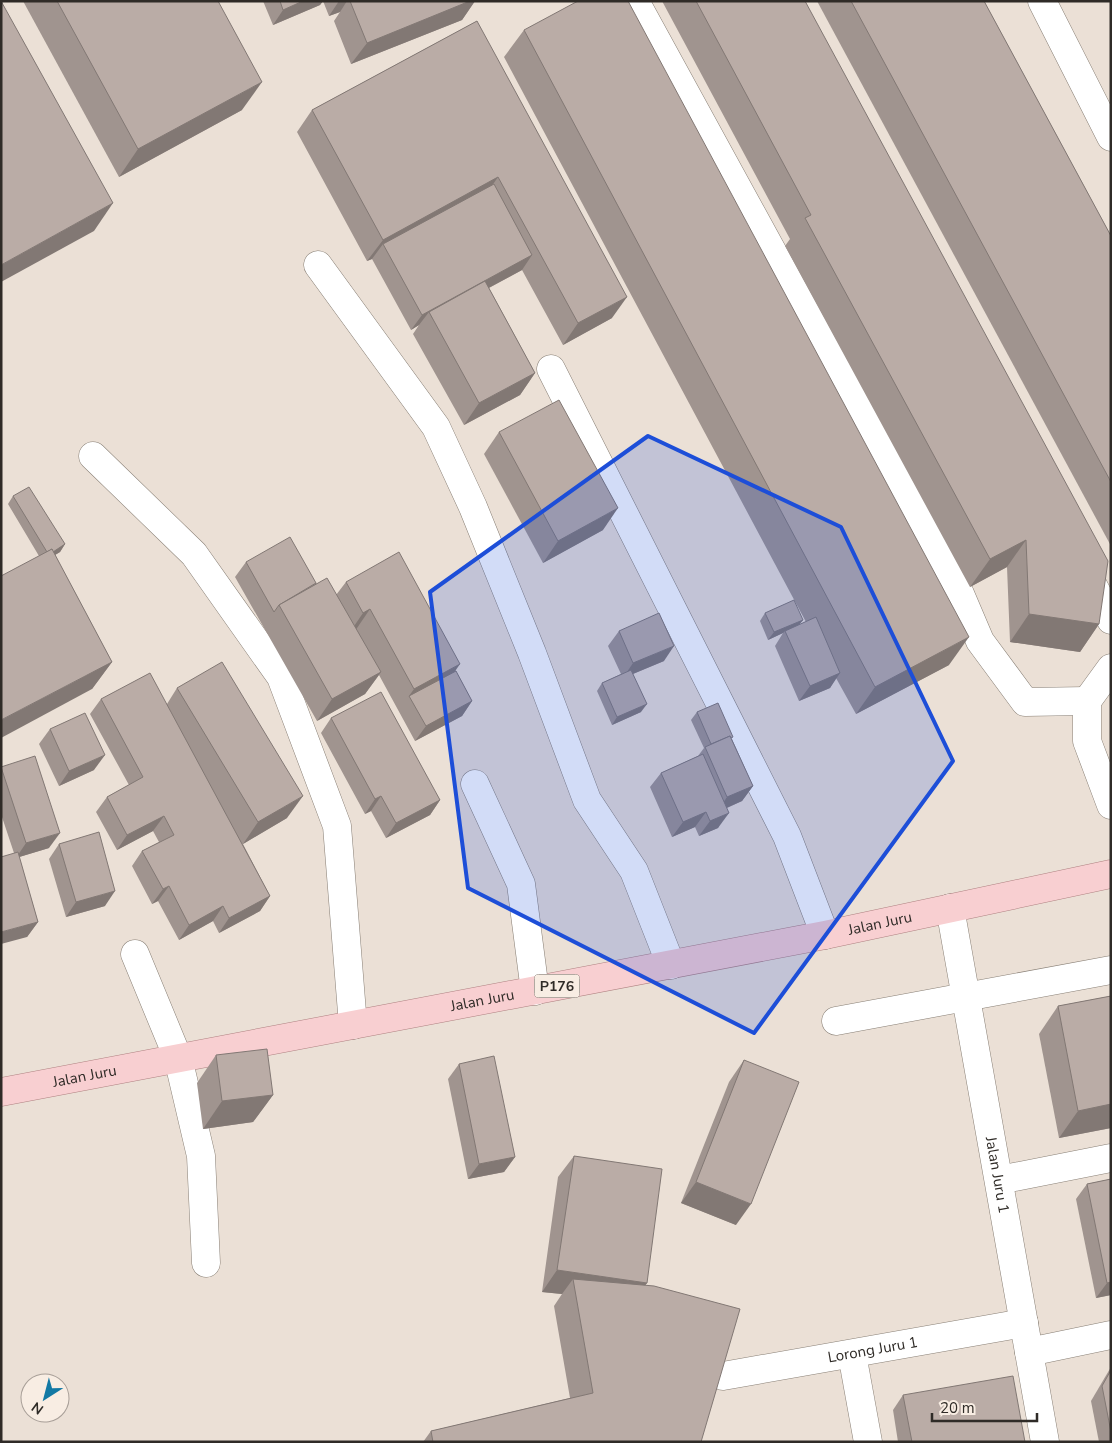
<svg xmlns="http://www.w3.org/2000/svg" width="1112" height="1443" viewBox="0 0 1112 1443" font-family="'Nunito Sans',sans-serif">
<style>
.lines{fill:none;stroke-linecap:round;stroke-linejoin:round}
.minor-casing{stroke:#887f75;stroke-width:29}
.major-casing{stroke:#ae8181;stroke-width:29}
.minor{stroke:#fff;stroke-width:28}
.major{stroke:#f8cfd1;stroke-width:28}
.wall{fill:#a0948f}
.shaded-wall{fill:#827874}
.building{fill:#baaca6;stroke:#827874}
.marked{fill:#1d4ed8;fill-opacity:0.2;stroke:#1d4ed8;stroke-width:4;stroke-linejoin:round}
.labels{text-anchor:middle;dominant-baseline:central;stroke-width:4.5;stroke-linejoin:round;paint-order:stroke}
.shield{fill:#f8ede3;stroke:#6b655f;stroke-width:1}
.shield-label{font-size:14px;font-weight:bold;fill:#2f2b27}
.street-label{font-size:15px;fill:#2f2b27;stroke:#f8ede3}
</style>
<rect width="100%" height="100%" fill="#ebe0d6"/>
<g class="lines">
<defs>
<g id="minor">
<polyline points="635,1 960,594 980,641 1025,702 1087,701"/>
<polyline points="1042,1 1111,137"/>
<polyline points="318,265 436,427 473,507 532,653 587,800 634,871 671,965"/>
<polyline points="551,369 787,836 825,935"/>
<polyline points="93,456 194,554 281,677 337,826 353,1025"/>
<polyline points="1085,570 1111,620"/>
<polyline points="1111,668 1087,701 1087,741 1111,805"/>
<polyline points="475,784 521,884 535,991"/>
<path id="s1" d="M950 908 1045 1442"/>
<polyline points="135,954 178,1058 201,1156 206,1263"/>
<polyline points="836,1021 1111,970"/>
<polyline points="999,1180 1111,1158"/>
<polyline points="1029,1352 1111,1335"/>
<polyline points="852,1354 868,1442"/>
<path id="s2" d="M723 1376 1024 1323"/>
</g>
<g id="major">
<path id="s3" d="M1 1092 825 935 1111 874"/>
</g>
</defs>
<!-- minor casing -->
<use href="#minor" class="minor-casing"/>
<!-- major casing -->
<use href="#major" class="major-casing"/>
<!-- minor -->
<use href="#minor" class="minor"/>
<!-- major -->
<use href="#major" class="major"/>
</g>
<!-- wall -->
<g class="wall">
<polygon points="23,1 218,1 242,110 119,177"/>
<polygon points="263,1 323,1 320,5 273,25"/>
<polygon points="323,1 475,1 462,20 351,64 334,21 340,12 329,16"/>
<polygon points="662,1 805,1 1099,624 1080,652 1010,642 1007,567 970,587 785,246 790,239"/>
<polygon points="817,1 984,1 1111,236 1111,546"/>
<polygon points="477,21 612,318 563,345 522,270 489,288 535,373 520,395 464,425 413,334 419,325 411,330 372,259 367,261 297,132 312,110"/>
<polygon points="524,30 949,665 856,714 836,678 830,688 799,701 775,646 783,633 768,640 760,621 765,613 803,620 799,625 806,622 504,57"/>
<polygon points="499,432 603,530 543,563 484,454"/>
<polygon points="13,496 65,544 60,552 55,555 112,662 92,689 39,556 8,504"/>
<polygon points="246,562 316,583 336,595 346,582 456,671 472,701 462,716 415,741 379,675 365,694 317,721 235,577"/>
<polygon points="619,631 664,661 633,674 641,712 612,725 597,691 602,683 621,674 608,646"/>
<polygon points="177,688 287,818 243,844 270,896 260,911 219,933 213,921 179,940 158,901 152,904 132,866 142,851 159,842 153,831 117,850 96,812 107,797 129,785 90,714 101,699 167,704"/>
<polygon points="697,712 732,739 753,786 742,801 727,808 718,828 699,836 695,827 672,837 650,787 661,773 698,756 704,748 691,720"/>
<polygon points="331,718 440,800 430,815 386,838 371,811 365,814 321,733"/>
<polygon points="50,729 94,770 59,786 39,744"/>
<polygon points="1,767 49,848 19,857 38,922 27,937 14,853 1,814"/>
<polygon points="59,844 105,906 66,917 49,859"/>
<polygon points="1111,996 1111,1128 1059,1138 1039,1034 1058,1006"/>
<polygon points="216,1055 273,1095 253,1122 203,1129 197,1083"/>
<polygon points="744,1060 736,1225 681,1203 729,1082"/>
<polygon points="459,1064 515,1157 504,1172 468,1179 448,1079"/>
<polygon points="574,1156 647,1283 645,1285 701,1442 423,1442 431,1431 570,1398 554,1306 562,1294 542,1292 558,1177"/>
<polygon points="1111,1179 1111,1295 1096,1298 1076,1199 1087,1184"/>
<polygon points="1111,1367 1111,1442 1099,1442 1091,1401"/>
<polygon points="903,1395 1025,1442 898,1442 893,1410"/>
</g>
<!-- shaded-wall -->
<g class="shaded-wall">
<polygon points="303,1 323,1 320,5 273,25 283,10"/>
<polygon points="339,1 347,1 340,12 329,16"/>
<polygon points="470,1 475,1 462,20 351,64 367,43"/>
<polygon points="262,82 242,110 119,177 138,149"/>
<polygon points="498,177 483,199 383,244 372,259 367,261 383,240"/>
<polygon points="113,203 94,231 1,282 1,265"/>
<polygon points="532,255 522,270 432,318 429,312 419,325 411,330 422,315"/>
<polygon points="627,297 612,318 563,345 578,323"/>
<polygon points="535,373 520,395 464,425 479,403"/>
<polygon points="618,508 603,530 543,563 558,541"/>
<polygon points="1026,540 1007,567 970,587 990,559"/>
<polygon points="65,544 60,552 43,562 48,554"/>
<polygon points="370,609 355,631 348,635 363,613"/>
<polygon points="1029,614 1099,624 1080,652 1010,642"/>
<polygon points="803,620 797,627 785,631 783,633 768,640 774,632"/>
<polygon points="969,637 949,665 856,714 875,687"/>
<polygon points="674,646 664,661 623,678 633,663"/>
<polygon points="112,662 92,689 1,738 1,720"/>
<polygon points="460,664 445,686 409,696 414,689"/>
<polygon points="381,672 365,694 317,721 332,699"/>
<polygon points="840,673 830,688 799,701 810,686"/>
<polygon points="472,701 462,716 415,741 426,726"/>
<polygon points="647,704 641,712 612,725 617,717"/>
<polygon points="105,755 94,770 59,786 69,771"/>
<polygon points="753,786 742,801 717,812 727,797"/>
<polygon points="303,796 287,818 243,844 258,822"/>
<polygon points="381,796 371,811 365,814 375,799"/>
<polygon points="440,800 430,815 386,838 396,823"/>
<polygon points="706,812 695,827 672,837 683,822"/>
<polygon points="729,813 718,828 699,836 710,821"/>
<polygon points="164,816 153,831 117,850 127,835"/>
<polygon points="60,833 49,848 16,858 26,843"/>
<polygon points="169,886 158,901 152,904 163,889"/>
<polygon points="115,891 105,906 66,917 76,902"/>
<polygon points="270,896 260,911 219,933 229,918"/>
<polygon points="223,906 213,921 179,940 189,925"/>
<polygon points="38,922 27,937 1,944 1,932"/>
<polygon points="273,1095 253,1122 203,1129 222,1101"/>
<polygon points="1111,1104 1111,1128 1059,1138 1078,1111"/>
<polygon points="515,1157 504,1172 468,1179 479,1164"/>
<polygon points="696,1182 751,1204 736,1225 681,1203"/>
<polygon points="557,1270 647,1283 631,1305 573,1279 562,1294 542,1292"/>
<polygon points="1111,1282 1111,1295 1096,1298 1107,1283"/>
</g>
<!-- building -->
<g class="building">
<polygon points="1,1 113,203 1,265"/>
<polygon points="57,1 218,1 262,82 138,149"/>
<polygon points="280,1 303,1 283,10"/>
<polygon points="350,1 470,1 367,43"/>
<polygon points="578,1 628,1 969,637 875,687 524,30"/>
<polygon points="696,1 805,1 1108,561 1099,624 1029,614 1026,540 990,559 805,218 811,215"/>
<polygon points="851,1 984,1 1111,236 1111,482"/>
<polygon points="477,21 627,297 578,323 498,177 383,240 312,110"/>
<polygon points="494,184 532,255 422,315 383,244"/>
<polygon points="485,281 535,373 479,403 429,312"/>
<polygon points="559,400 618,508 558,541 499,432"/>
<polygon points="29,487 65,544 53,552 52,549 47,552 13,496"/>
<polygon points="290,537 316,583 279,605 274,612 246,562"/>
<polygon points="52,549 112,662 1,720 1,576"/>
<polygon points="399,552 460,664 414,689 370,609 363,613 346,582"/>
<polygon points="327,578 381,672 332,699 279,605"/>
<polygon points="794,600 803,620 774,632 765,613"/>
<polygon points="659,613 674,646 633,663 619,631"/>
<polygon points="816,617 840,673 810,686 785,631"/>
<polygon points="222,662 303,796 258,822 177,688"/>
<polygon points="631,670 647,704 617,717 602,683"/>
<polygon points="456,671 472,701 426,726 409,696"/>
<polygon points="150,673 270,896 229,918 223,906 189,925 169,886 163,889 142,851 174,835 164,816 127,835 107,797 143,777 101,699"/>
<polygon points="381,692 440,800 396,823 381,796 375,799 331,718"/>
<polygon points="718,703 733,737 731,738 730,736 711,744 697,712"/>
<polygon points="85,713 105,755 69,771 50,729"/>
<polygon points="730,736 753,786 727,797 705,747"/>
<polygon points="703,754 729,813 710,821 706,812 683,822 661,773"/>
<polygon points="35,756 60,833 26,843 1,767"/>
<polygon points="99,832 115,891 76,902 59,844"/>
<polygon points="18,852 38,922 1,932 1,857"/>
<polygon points="1111,996 1111,1104 1078,1111 1058,1006"/>
<polygon points="267,1049 273,1095 222,1101 216,1055"/>
<polygon points="494,1056 515,1157 479,1164 459,1064"/>
<polygon points="744,1060 799,1082 751,1204 696,1182"/>
<polygon points="574,1156 662,1169 647,1283 557,1270"/>
<polygon points="1111,1179 1111,1282 1107,1283 1087,1184"/>
<polygon points="573,1279 654,1286 740,1309 701,1442 433,1442 431,1431 593,1393"/>
<polygon points="1111,1370 1111,1432 1102,1386"/>
<polygon points="1013,1376 1025,1442 912,1442 903,1395"/>
</g>
<!-- marked area -->
<path class="marked" d="M648 436 841 527 953 761 754 1033 468 888 430 592Z"/>
<g class="labels">
<!-- shield labels -->
<rect class="shield" x="534.5" y="974.5" width="45" height="23" rx="4"/>
<g class="shield-label">
<text x="557" y="986">P176</text>
</g>
<!-- street labels -->
<g class="street-label">
<text stroke="none"><textPath href="#s3" startOffset="895">Jalan Juru</textPath></text>
<text stroke="none"><textPath href="#s3" startOffset="490">Jalan Juru</textPath></text>
<text stroke="none"><textPath href="#s3" startOffset="85">Jalan Juru</textPath></text>
<text stroke="none"><textPath href="#s1" startOffset="271">Jalan Juru 1</textPath></text>
<text stroke="none"><textPath href="#s2" startOffset="152">Lorong Juru 1</textPath></text>
</g>
</g>
<!-- border -->
<rect width="1112" height="1443" fill="none" stroke="#2f2b27" stroke-width="5"/>
<!-- north arrow -->
<g transform="translate(45 1398) rotate(216)"><circle r="24" fill="#f8ede3" stroke="#a89f98"/>
<path d="M0-4L9 19L0 12L-9 19Z" fill="#1379a4"/>
<text y="-8" font-size="14" font-weight="bold" text-anchor="middle" fill="#2f2b27">N</text>
</g>
<!-- scale -->
<path d="M932 1413v8h105v-8" fill="none" stroke="#2f2b27" stroke-width="2.5"/>
<text x="940" y="1413" font-size="15" fill="#2f2b27" stroke="#f8ede3" stroke-width="4" paint-order="stroke">20 m</text>
</svg>
